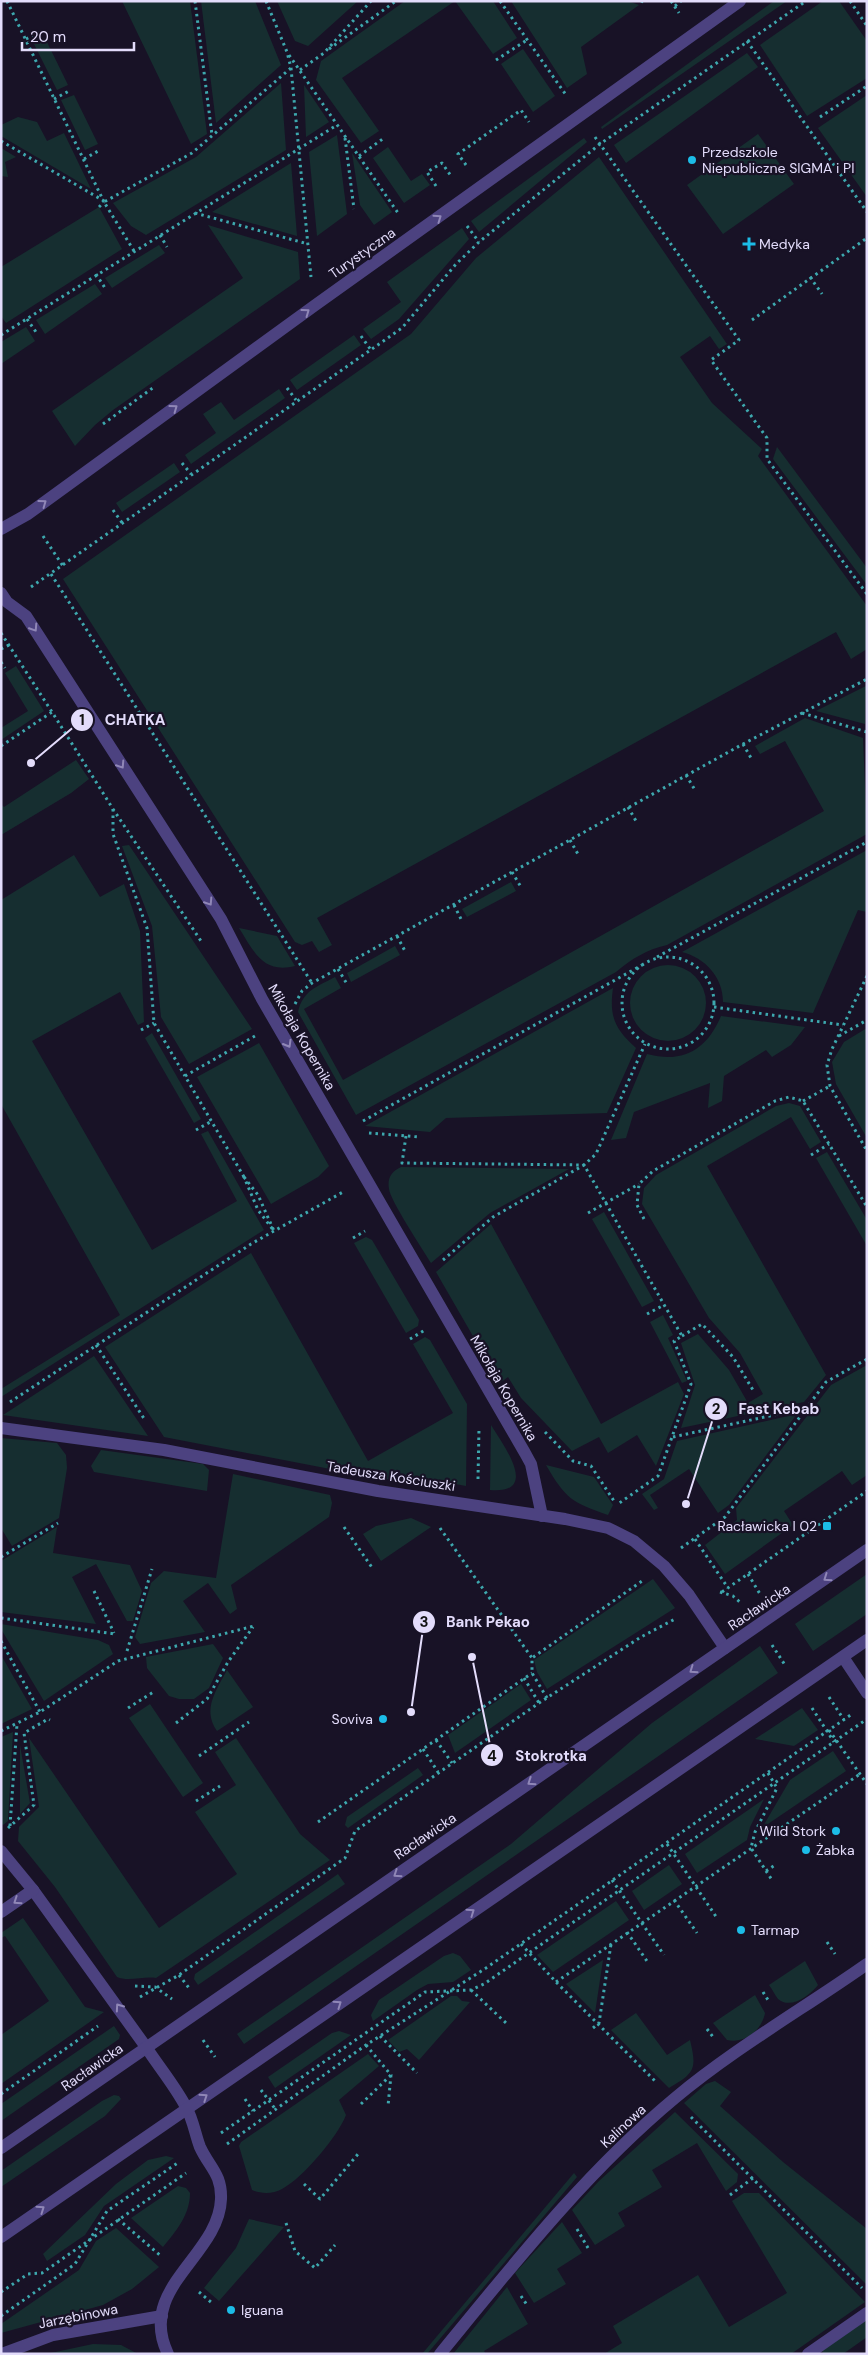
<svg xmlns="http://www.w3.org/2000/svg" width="868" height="2355" viewBox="0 0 868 2355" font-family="'DM Sans',sans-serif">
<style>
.green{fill:#162e30}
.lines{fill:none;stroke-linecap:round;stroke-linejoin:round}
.path{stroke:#3da8ae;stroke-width:3;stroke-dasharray:2.5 4;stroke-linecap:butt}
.service{stroke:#4c4280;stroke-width:12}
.minor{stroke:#4c4280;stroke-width:12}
.tertiary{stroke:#4c4280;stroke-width:12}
.oneway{stroke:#9087b7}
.poi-dot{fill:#1cbce7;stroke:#181226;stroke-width:2}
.labels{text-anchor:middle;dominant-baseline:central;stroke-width:4.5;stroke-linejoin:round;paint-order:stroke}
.poi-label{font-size:14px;fill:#e3dcfb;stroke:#181226;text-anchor:start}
.street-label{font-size:14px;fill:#e3dcfb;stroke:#181226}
.leader{fill:none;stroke:#e3dcfb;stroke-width:2}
.callout-dot{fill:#e3dcfb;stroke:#181226;stroke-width:2}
.mark-label{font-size:15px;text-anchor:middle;font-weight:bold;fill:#111}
.callout-label{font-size:15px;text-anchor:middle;font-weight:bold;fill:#e3dcfb;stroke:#181226;stroke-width:4.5;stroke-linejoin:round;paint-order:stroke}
</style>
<rect width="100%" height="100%" fill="#181226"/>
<!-- green -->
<g class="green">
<polygon points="122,1 190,1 207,134 191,144"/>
<polygon points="201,1 255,1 281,65 216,123"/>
<polygon points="277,1 358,1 308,46 295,41"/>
<polygon points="405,1 493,1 517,38 493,54 455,1 342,78 379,131 361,143 316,80 321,61"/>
<polygon points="511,1 628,1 639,5 581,47 587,74 567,88"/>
<polygon points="774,1 787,1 602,129 601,127"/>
<polygon points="823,1 839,1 867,41 867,78 807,116 760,45"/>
<polygon points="45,38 68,85 57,90 34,44"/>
<polygon points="523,49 555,96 533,112 501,64"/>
<polygon points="747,53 758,67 626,163 614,145"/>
<polygon points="281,83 286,150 146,235 131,226 113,203 196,157"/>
<polygon points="304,85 329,122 306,137"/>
<polygon points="74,95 98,144 85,150 61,100"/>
<polygon points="867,95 867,197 818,128"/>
<polygon points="18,117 37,122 47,141 64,133 91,189 1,136 1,125"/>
<polygon points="758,134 794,184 723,234 687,185"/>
<polygon points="337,135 347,214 317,236 309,152"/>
<polygon points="584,138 587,142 479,232 471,221"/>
<polygon points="388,147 411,181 422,174 430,185 404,203 373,158"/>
<polygon points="1,148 16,157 5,162 8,177 1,176"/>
<polygon points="352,153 392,212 374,225 360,205"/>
<polygon points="599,157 727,344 719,349 710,336 680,357 712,403 762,449 758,456 867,606 867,649 851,659 836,632 317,918 332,945 319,952 312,941 302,945 295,942 63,579 411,334 476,258"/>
<polygon points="291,163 297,236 212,212"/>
<polygon points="99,207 122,249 6,323 1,316 1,267"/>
<polygon points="208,225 298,252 300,279 113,410 95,425 75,446 52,411 243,278"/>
<polygon points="462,228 469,239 399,319 371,339 363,329 401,302 387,282"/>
<polygon points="159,245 165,253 112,288 105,278"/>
<polygon points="95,284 102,294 45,334 36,320"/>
<polygon points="26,327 35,341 1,364 1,342"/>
<polygon points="354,335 361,345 297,390 290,380"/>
<polygon points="279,389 285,398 191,464 185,455 216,433 203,414 221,402 234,420"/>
<polygon points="777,447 867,568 867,585 773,459"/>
<polygon points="174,463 180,472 122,512 116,503"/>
<polygon points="16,666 44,711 1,740 1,728 28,711 5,673"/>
<polygon points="866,686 865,724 816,711"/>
<path d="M805 718 863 738 867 834 667 945C646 950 633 958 616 972L356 1115 298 1012C303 990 317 987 335 977L341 988 304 1009 343 1080 824 811 785 741 760 754 755 746Z"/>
<polygon points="76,760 89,779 71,793 1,835 1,804 4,807"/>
<polygon points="129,845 252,1029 189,1064 161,1017 152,926 122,846"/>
<path d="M867 850V912L858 910 813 1013 723 1002C723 977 705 958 682 952Z"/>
<polygon points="74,855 100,897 124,884 140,931 144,1022 138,1025 120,992 32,1041 152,1250 237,1201 201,1134 208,1131 264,1230 1,1397 1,1389 120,1315 1,1104 1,900"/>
<polygon points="511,882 516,891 467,917 462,909"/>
<path d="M239 928 277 936 295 966C263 974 254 952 239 928Z"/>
<polygon points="395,946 400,955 351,982 347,973"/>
<circle cx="668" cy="1003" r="38"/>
<path d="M613 988C609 1017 615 1029 636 1048L607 1113 446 1118 430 1132 365 1126Z"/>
<path d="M721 1016 805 1027 791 1045 772 1057 766 1050 724 1076 722 1101 708 1108 710 1083 634 1112 626 1138 611 1140 647 1054C684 1064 707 1049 721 1016Z"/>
<polygon points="867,1028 867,1138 836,1084 832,1062 844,1042"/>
<polygon points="152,1033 201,1119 194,1123 145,1038"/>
<polygon points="259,1043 329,1166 318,1177 271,1204 197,1077"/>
<polygon points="789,1103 800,1106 821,1142 810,1149 791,1117 707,1166 826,1375 804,1402 681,1428 695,1385 681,1343 698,1334 729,1370 748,1403 763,1394 740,1353 709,1318 642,1204 644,1188 656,1175 776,1106"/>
<polygon points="827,1152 867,1220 867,1246 816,1158"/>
<path d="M401 1167 569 1169 490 1213 431 1263C423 1250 390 1200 389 1189 387 1178 392 1171 401 1167Z"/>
<polygon points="604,1212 654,1301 642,1307 592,1219"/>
<polygon points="491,1224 601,1424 678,1382 684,1394 656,1466 637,1435 608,1453 599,1437 572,1451 521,1398 508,1377 500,1383 436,1272"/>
<polygon points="366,1237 372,1240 419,1320 418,1326 406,1333 354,1243"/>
<polygon points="251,1253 368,1461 453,1413 413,1344 425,1337 430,1340 467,1404 466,1486 439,1481 382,1479 164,1437 105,1347"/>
<polygon points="663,1315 673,1335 668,1338 687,1381 682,1383 650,1322"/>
<polygon points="94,1356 148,1436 3,1415"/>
<polygon points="867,1365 867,1475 852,1485 842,1471 784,1511 793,1525 725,1574 705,1545 737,1520 736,1508 831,1385"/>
<polygon points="797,1414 729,1505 718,1513 689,1469 650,1495 658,1508 654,1510 642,1494 664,1479 677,1441"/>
<path d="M491 1425C503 1445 541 1494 490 1490Z"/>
<polygon points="1,1438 57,1443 66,1455 67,1468 59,1518 12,1546 1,1528"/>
<polygon points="101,1450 203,1464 209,1470 207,1491 94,1472 91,1466"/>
<path d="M546 1465 594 1477 613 1505 608 1515C571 1502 566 1499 546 1465Z"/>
<polygon points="233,1474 330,1495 332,1503 329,1517 231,1585 237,1609 230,1614 208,1583 183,1601 205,1632 140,1644 135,1637 151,1583 164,1571 216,1578"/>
<polygon points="411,1518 431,1527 381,1561 363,1534 376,1526"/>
<polygon points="57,1527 53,1553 130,1565 142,1591 133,1621 127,1621 96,1564 72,1577 96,1624 1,1612 1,1561"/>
<polygon points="867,1574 867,1614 813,1651 795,1624"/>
<polygon points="653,1579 675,1608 547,1689 537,1672 534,1660"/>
<polygon points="1,1624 98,1640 109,1645 113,1654 44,1701 1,1629"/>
<polygon points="213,1644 223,1658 209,1688 194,1699 179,1699 169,1696 147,1668 146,1657"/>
<polygon points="760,1646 778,1673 244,2044 237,2034 511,1844 652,1723"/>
<polygon points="1,1655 32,1709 1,1724"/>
<path d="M227 1670 253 1707 217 1731C202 1709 216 1691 227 1670Z"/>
<polygon points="521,1684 531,1700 455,1753 448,1735"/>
<polygon points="150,1704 203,1783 183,1797 129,1718"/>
<polygon points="802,1708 818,1730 794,1746 755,1739"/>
<polygon points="13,1732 8,1821 3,1825 1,1823 1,1737"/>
<path d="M29 1738 159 1928 237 1874 195 1812 236 1785 215 1752 236 1738 300 1834 330 1860 156 1978C144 1976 128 1982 117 1977L55 1887 18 1841 19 1827 39 1807Z"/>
<polygon points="20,1745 30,1803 20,1814"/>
<polygon points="833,1751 846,1771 762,1828 790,1780"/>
<polygon points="418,1768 423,1775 348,1828 345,1825 347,1817"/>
<polygon points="764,1799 750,1827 747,1840 697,1873 685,1854"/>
<polygon points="669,1865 682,1884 644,1910 632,1891"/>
<polygon points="338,1874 345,1884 198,1985 194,1979 195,1974"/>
<polygon points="616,1901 629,1920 553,1972 537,1955"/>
<polygon points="23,1918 85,2007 104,2012 1,2084 1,2035 49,2001 5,1936 1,1938 1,1933"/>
<polygon points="453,1953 460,1956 471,1970 453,1982 428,1984 417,1990 373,2021 371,2015 379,2000 444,1956"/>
<polygon points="603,1960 595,2013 566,1984"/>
<path d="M805 1961 818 1985C810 1995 791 2010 778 1999 775 1995 772 1989 769 1985Z"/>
<path d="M755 1995 765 2013C762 2030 745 2044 727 2040L713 2023Z"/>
<polygon points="451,1996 457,1996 462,2001 470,2002 419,2060 407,2049 399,2052 388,2040"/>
<path d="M636 2013 667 2055 690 2040C697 2069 695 2073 669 2088L611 2030Z"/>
<polygon points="114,2026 120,2035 119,2039 1,2121 1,2104"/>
<polygon points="339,2031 351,2035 275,2088 268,2077 332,2033"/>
<path d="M368 2054 379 2066 339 2100 346 2115C338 2136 303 2178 282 2189 273 2194 261 2194 252 2190L239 2146 241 2142Z"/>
<polygon points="715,2081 731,2092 720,2106 783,2162 867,2229 867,2285 684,2103 706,2084"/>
<polygon points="114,2095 119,2096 121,2099 105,2116 1,2187 1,2171 102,2101"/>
<polygon points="675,2112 738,2174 737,2182 726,2191 697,2143 652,2170 662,2187 618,2213 625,2226 595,2245 572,2210 599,2181"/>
<polygon points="166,2156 174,2158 104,2206 85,2235 47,2261 43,2254 116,2184 148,2160"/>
<polygon points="574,2173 577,2177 427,2354 422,2354"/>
<path d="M178 2186 186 2188 190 2193C190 2215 176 2231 163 2247L131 2218Z"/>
<polygon points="744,2193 759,2193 865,2302 791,2354 604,2354 622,2343 613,2326 698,2275 729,2327 787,2293 732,2201"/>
<polygon points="249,2219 284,2227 219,2301 204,2288 236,2248"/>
<polygon points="562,2222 582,2253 557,2269 566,2284 534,2303 515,2273"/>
<polygon points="116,2228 159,2267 132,2289 103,2305 1,2333 1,2324 79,2270 96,2241"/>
<polygon points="507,2287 528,2324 484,2351 486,2354 453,2354"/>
<polygon points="867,2319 867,2337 843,2354 824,2354 822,2351"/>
<polygon points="93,2344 121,2345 138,2354 46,2354"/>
</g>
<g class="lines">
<!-- path -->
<g class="path">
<polyline points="7,1 104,202"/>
<polyline points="195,1 212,135"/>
<polyline points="266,1 287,52 291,68 311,277"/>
<polyline points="500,1 566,95"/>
<polyline points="641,1 644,2"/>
<polyline points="671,1 679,13"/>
<polyline points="850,1 867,26"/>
<polyline points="675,6 681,1"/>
<polyline points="26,39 41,32"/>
<polyline points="747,41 867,212"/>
<polyline points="329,49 396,1"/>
<polyline points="289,55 398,213"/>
<polyline points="496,60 527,40"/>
<polyline points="300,70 324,53 371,1"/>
<polyline points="54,99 71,90"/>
<polyline points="820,117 867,86"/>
<polyline points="595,137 739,340 711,360 767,438 767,459 867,594"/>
<polyline points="345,138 354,209"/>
<polyline points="1,141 104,201"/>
<polyline points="359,156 384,138"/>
<polyline points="84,159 100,150"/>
<polyline points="466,165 458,154 521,110 529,122"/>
<polyline points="436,186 427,172 442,163 451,176"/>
<polyline points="99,207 104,202"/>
<polyline points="195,213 308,244"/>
<polyline points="467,226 479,242"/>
<polyline points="160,235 167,247"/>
<polyline points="134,251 104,202 192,153 291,68"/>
<polyline points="96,274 105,288"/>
<polyline points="810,277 822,294"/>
<polyline points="27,319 38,335"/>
<polyline points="752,320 867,238"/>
<polyline points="1,335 337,125"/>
<polyline points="361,336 371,350"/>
<polyline points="287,388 296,400"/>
<polyline points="103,424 154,387"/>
<polyline points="182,463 191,474"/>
<polyline points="113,510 123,524"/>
<polyline points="43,536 63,566"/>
<polyline points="51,574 312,983"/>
<polyline points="31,587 402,328 456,264 479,242 600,144 806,1"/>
<polyline points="1,633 52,712"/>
<polyline points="1,649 9,645"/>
<polyline points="1,662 5,668"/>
<polyline points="802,713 867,732"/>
<polyline points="743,744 751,758"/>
<polyline points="1,746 52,712 113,809 201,941"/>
<polyline points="686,775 695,790"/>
<polyline points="628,807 636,821"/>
<polyline points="113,809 113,834 147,928 154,1023 185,1076"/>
<polyline points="570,840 579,856"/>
<polyline points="512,872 521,887"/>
<polyline points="454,905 461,919"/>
<polyline points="397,936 405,951"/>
<circle cx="668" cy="1003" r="46"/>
<polyline points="657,957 867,842"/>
<polyline points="338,969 347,984"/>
<polyline points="867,976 832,1049 827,1065 830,1086 867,1151"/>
<polyline points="295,1004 302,991 312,983 743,744 867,679"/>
<polyline points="714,1007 843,1025"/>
<polyline points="141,1030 154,1023"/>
<polyline points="839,1036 867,1020"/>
<polyline points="803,1101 830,1086"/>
<polyline points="363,1121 642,965"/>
<polyline points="196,1130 212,1121"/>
<polyline points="369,1133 419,1137"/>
<polyline points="406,1136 402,1163 584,1165 596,1154 645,1044"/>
<polyline points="811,1155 829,1144"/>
<polyline points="244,1177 185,1076 255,1036"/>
<polygon points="244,1177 258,1195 274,1231 258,1210"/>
<polyline points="588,1213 639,1184"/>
<polyline points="644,1219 637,1205 639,1184 653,1171 775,1101 789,1097 803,1101 867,1207"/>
<polyline points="353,1238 365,1231"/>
<polyline points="443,1260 493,1217 584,1165 682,1336 674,1341 691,1384 658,1476 618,1504"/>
<polyline points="647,1314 664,1305"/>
<polyline points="682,1336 702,1324 733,1357 753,1390"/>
<polyline points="410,1339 425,1330"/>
<polyline points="96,1345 145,1420"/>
<polyline points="10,1402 251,1244 343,1192"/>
<polyline points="545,1432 573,1461 591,1466 614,1501"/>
<polyline points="673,1437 806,1408"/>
<polyline points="478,1479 479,1428"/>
<polyline points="344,1527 373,1569"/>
<polyline points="440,1528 532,1658"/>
<polyline points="695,1539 728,1588"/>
<polyline points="681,1548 725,1517 826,1382 867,1359"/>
<polyline points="1,1557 58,1523"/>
<polyline points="748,1574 760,1594"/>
<polyline points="94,1591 114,1633"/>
<polyline points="720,1592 733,1596 742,1604"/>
<polyline points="722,1592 867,1491"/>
<polyline points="1,1618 115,1634"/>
<polyline points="1,1641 40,1712"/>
<polyline points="772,1645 785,1665"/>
<polyline points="127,1651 152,1569"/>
<polyline points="524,1678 539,1703"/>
<polyline points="829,1697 844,1720"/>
<polyline points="547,1698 532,1673 532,1658 642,1581"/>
<polyline points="128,1708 155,1691"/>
<polyline points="812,1708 834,1742"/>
<polyline points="176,1723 207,1699 228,1662 253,1627"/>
<polyline points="829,1730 867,1784"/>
<polyline points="1,1731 40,1712 118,1661 254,1626"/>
<polyline points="436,1740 452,1763"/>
<polyline points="423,1749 438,1772"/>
<polyline points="199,1756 249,1722"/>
<polyline points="768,1773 777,1788 755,1832 751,1848 772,1880"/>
<polyline points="196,1801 220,1786"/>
<polyline points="318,1822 532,1673"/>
<polyline points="10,1826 17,1724"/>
<polyline points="8,1828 34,1805 24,1733 48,1719 50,1720"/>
<polyline points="667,1844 717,1918"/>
<polyline points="766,1871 775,1865"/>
<polyline points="612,1880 664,1955"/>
<polyline points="674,1900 697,1933"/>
<polyline points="627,1932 649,1964"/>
<polyline points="827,1942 835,1954"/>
<polyline points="521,1944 556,1982 655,2081"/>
<polyline points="179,1975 189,1988"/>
<polyline points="556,1982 860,1774"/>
<polyline points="135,1986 155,1987 172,1999"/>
<polyline points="471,1990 506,2023"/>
<polyline points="763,1992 768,2000"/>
<polyline points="140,1997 179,1975 345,1858 355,1831 539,1703 641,1637 675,1619"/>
<polyline points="593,2028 599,2023 611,1944"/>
<polyline points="707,2029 713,2037"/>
<polyline points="380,2036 417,2073"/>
<polyline points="203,2040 215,2057"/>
<polyline points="366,2045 391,2075 388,2106"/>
<polyline points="261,2090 276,2110"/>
<polyline points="1,2094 98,2026"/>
<polyline points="245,2099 253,2111"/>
<polyline points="361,2104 391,2075"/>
<polyline points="691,2117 862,2288"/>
<polyline points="221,2133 425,1992 471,1990 484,1984 867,1719"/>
<polyline points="227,2144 366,2045 486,1968 852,1714"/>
<polyline points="304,2184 320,2199 358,2154"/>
<polyline points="730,2195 753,2178"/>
<polyline points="118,2219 162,2257"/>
<polyline points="286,2223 295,2251 315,2268 335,2245"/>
<polyline points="577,2229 588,2248"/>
<polyline points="1,2292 28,2274 42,2273 186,2173"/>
<polyline points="199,2292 212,2303"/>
<polyline points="521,2296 527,2305"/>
<polyline points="1,2316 75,2264 107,2211 179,2162"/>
</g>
<!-- service -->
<g class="service">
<polyline points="1,529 28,514 314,306 740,1"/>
<polyline points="1,593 7,602 26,616 221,919 262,999 525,1453 531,1464 542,1516"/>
<polyline points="1,1428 164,1450 378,1491 565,1519 608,1528 634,1541 664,1566 689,1595 725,1648"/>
<polyline points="1,1851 33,1890 146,2047"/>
<polyline points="1,1912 33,1890"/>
<path d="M440 2354C513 2265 586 2172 675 2098 735 2048 803 2009 867 1964"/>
<polyline points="808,2354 867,2313"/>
</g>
<!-- minor -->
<g class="minor">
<polyline points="843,1657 867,1693"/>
<path d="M146 2047C159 2067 175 2086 186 2107 193 2119 195 2134 200 2147 209 2167 222 2174 221 2199 219 2256 136 2288 168 2354"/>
<polyline points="2,2354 53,2335 162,2316"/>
</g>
<!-- tertiary -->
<g class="tertiary">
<polyline points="1,2148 867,1550"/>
<polyline points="1,2237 867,1640"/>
</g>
</g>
<!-- one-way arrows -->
<defs><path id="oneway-chevron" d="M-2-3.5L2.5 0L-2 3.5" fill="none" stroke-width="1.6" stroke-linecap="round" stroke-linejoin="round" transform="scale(1.25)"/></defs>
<g class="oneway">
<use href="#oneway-chevron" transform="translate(438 218) rotate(-35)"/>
<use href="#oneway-chevron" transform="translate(306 312) rotate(-36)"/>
<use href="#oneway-chevron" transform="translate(174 408) rotate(-36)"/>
<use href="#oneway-chevron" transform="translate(43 503) rotate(-36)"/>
<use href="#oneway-chevron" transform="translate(34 628) rotate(57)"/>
<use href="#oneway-chevron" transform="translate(121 765) rotate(57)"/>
<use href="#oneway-chevron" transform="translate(209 902) rotate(57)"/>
<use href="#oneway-chevron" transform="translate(288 1044) rotate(60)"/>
<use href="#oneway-chevron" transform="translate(827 1578) rotate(145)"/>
<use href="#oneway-chevron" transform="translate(693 1670) rotate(145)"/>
<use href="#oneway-chevron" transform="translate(531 1782) rotate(146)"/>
<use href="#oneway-chevron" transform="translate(397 1874) rotate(146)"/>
<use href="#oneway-chevron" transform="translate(17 1901) rotate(146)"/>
<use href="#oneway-chevron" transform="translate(471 1912) rotate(-35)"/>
<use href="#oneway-chevron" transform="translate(338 2004) rotate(-35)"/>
<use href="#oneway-chevron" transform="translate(119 2007) rotate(-125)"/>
<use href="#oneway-chevron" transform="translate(204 2097) rotate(-34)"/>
<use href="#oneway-chevron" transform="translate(41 2209) rotate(-35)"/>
</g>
<!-- markers -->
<g class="poi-dot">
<circle cx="692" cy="160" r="5"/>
<path d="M746.5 236.5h5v5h5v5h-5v5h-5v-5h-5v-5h5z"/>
<rect x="822" y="1521" width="10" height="10" rx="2.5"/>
<circle cx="383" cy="1719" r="5"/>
<circle cx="836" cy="1831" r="5"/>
<circle cx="806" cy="1850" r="5"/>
<circle cx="741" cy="1930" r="5"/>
<circle cx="231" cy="2310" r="5"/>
</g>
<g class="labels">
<!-- poi labels -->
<g class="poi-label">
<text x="702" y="152">Przedszkole<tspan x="702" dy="16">Niepubliczne SIGMA i PI</tspan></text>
<text x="759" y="244">Medyka</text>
<text x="817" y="1526" text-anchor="end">Racławicka I 02</text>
<text x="373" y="1719" text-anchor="end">Soviva</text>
<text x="826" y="1831" text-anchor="end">Wild Stork</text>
<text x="816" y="1850">Żabka</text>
<text x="751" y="1930">Tarmap</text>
<text x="241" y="2310">Iguana</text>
</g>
<!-- street labels -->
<g class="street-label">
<text transform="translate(362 253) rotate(-35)">Turystyczna</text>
<text transform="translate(302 1037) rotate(60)">Mikołaja Kopernika</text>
<text transform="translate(504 1388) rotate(60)">Mikołaja Kopernika</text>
<text transform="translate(391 1476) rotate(9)">Tadeusza Kościuszki</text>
<text transform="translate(759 1607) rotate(-34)">Racławicka</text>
<text transform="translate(425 1836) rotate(-34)">Racławicka</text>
<text transform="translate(92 2067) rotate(-35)">Racławicka</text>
<text transform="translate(623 2126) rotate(-43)">Kalinowa</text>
<text transform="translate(78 2316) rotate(-11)">Jarzębinowa</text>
</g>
</g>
<!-- callouts -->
<path class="leader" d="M31 763L82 720M686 1504L716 1409M411 1712L424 1622M472 1657L492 1755"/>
<g class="callout-dot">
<circle cx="31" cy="763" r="5"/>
<circle cx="686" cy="1504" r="5"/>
<circle cx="411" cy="1712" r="5"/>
<circle cx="472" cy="1657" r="5"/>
<circle cx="82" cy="720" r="12"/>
<circle cx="716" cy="1409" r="12"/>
<circle cx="424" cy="1622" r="12"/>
<circle cx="492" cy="1755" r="12"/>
</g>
<g class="mark-label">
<text x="82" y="725">1</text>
<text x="716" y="1414">2</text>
<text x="424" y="1627">3</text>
<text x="492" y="1761">4</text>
</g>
<g class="callout-label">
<text x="135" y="725">CHATKA</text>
<text x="779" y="1414">Fast Kebab</text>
<text x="488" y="1627">Bank Pekao</text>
<text x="551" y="1761">Stokrotka</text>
</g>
<!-- border -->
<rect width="868" height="2355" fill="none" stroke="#e3dcfb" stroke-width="5"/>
<!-- scale -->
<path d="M22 42v8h112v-8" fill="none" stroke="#e3dcfb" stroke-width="2.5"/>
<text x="30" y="42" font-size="15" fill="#e3dcfb" stroke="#181226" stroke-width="4" paint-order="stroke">20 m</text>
</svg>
